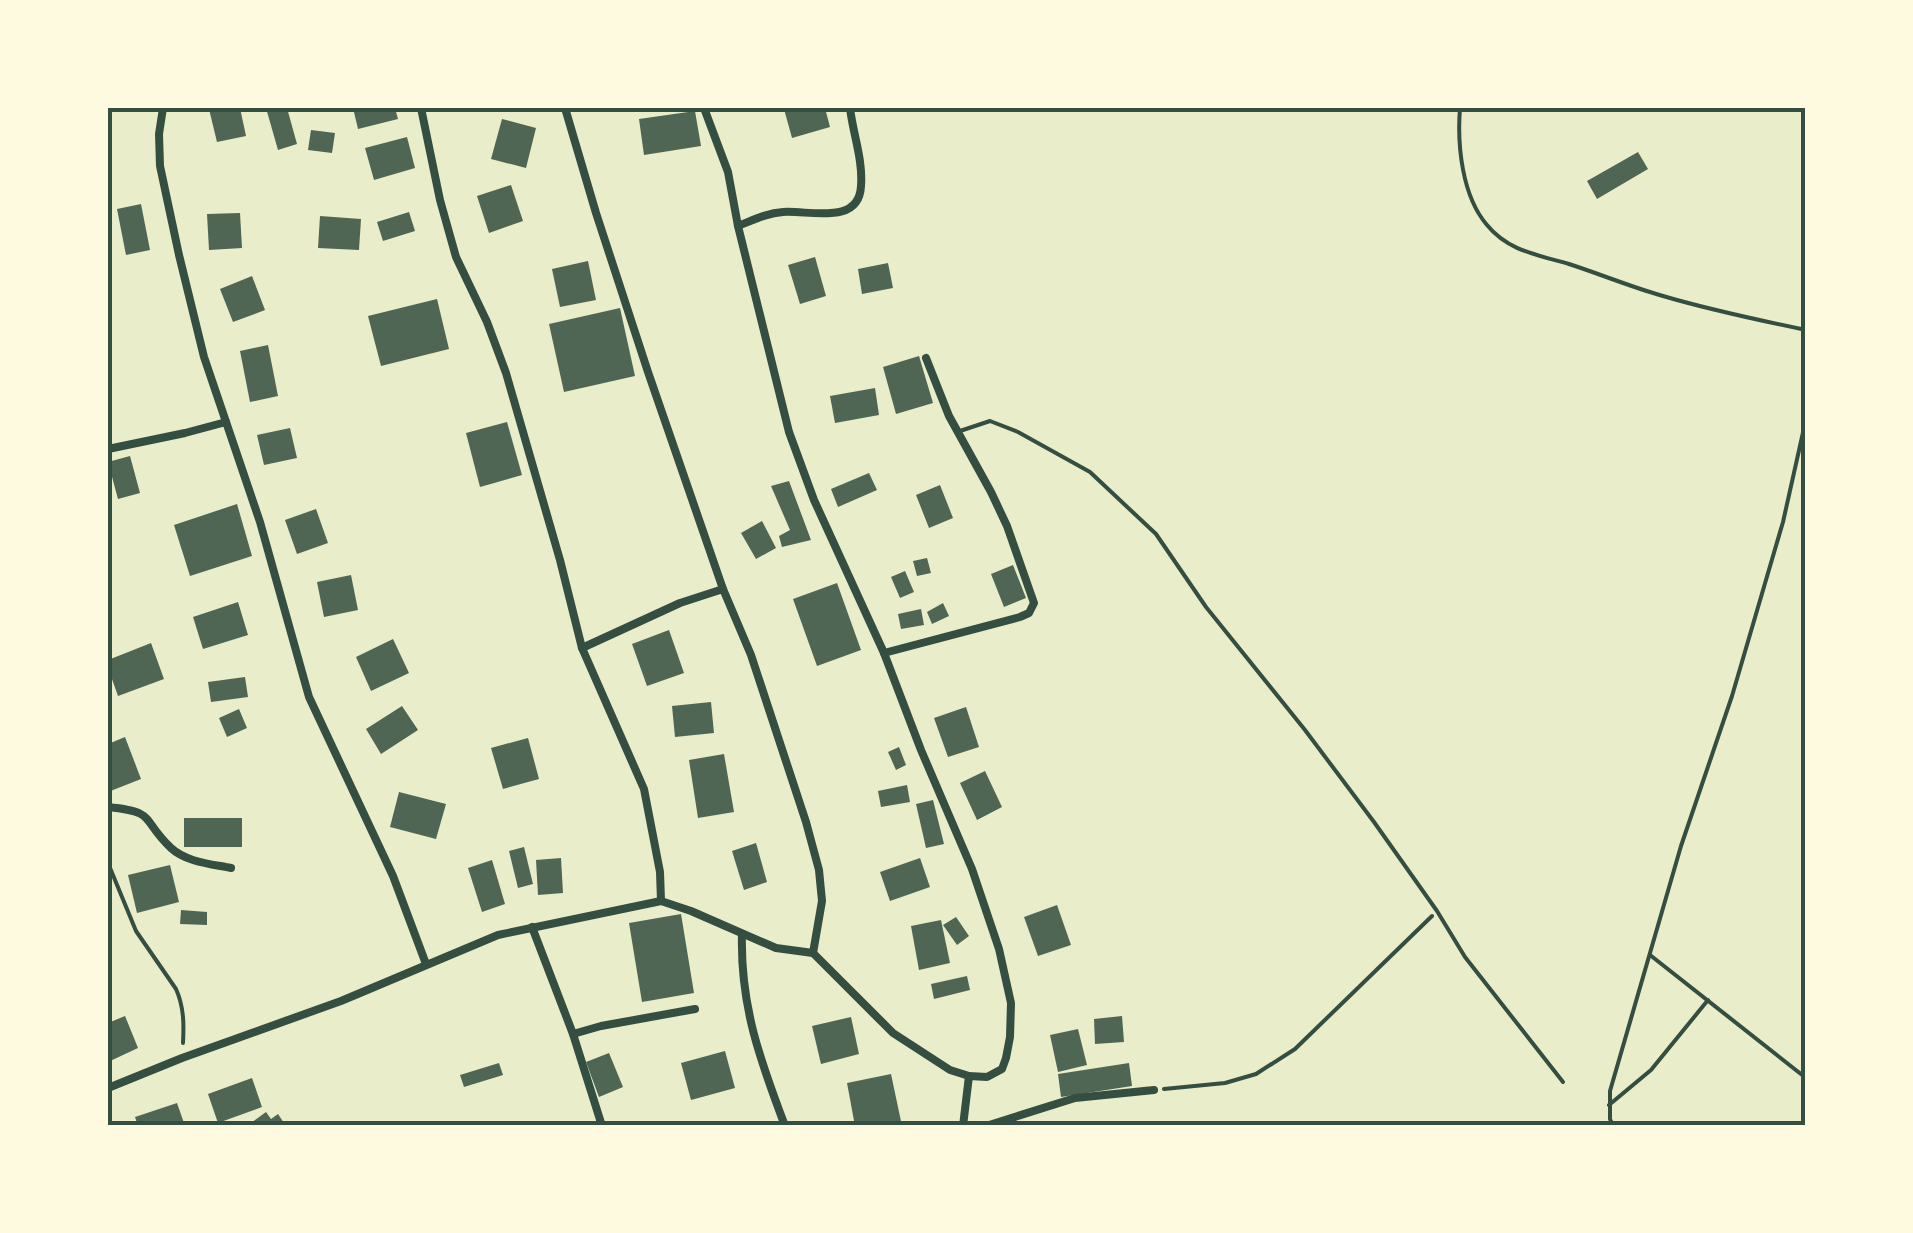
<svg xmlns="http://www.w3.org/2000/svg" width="1913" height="1233" viewBox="0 0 1913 1233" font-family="'Sofia Sans Condensed',sans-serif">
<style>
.building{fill:#4f6655}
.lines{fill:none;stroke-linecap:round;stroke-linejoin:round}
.path{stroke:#344e41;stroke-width:4}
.service{stroke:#344e41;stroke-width:4}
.minor{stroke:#344e41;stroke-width:8}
.neatline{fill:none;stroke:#344e41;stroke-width:4}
</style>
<rect width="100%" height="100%" fill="#e9edc9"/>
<!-- building -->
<g class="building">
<polygon points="214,108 240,108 246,136 217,142 209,109"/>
<polygon points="266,108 287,108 297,144 278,150"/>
<polygon points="353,108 395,108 398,119 358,129"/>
<polygon points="789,108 825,108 830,127 792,138 784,109"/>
<polygon points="695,111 701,146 644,155 639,119"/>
<polygon points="502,119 536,128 526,168 491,159"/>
<polygon points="311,130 335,133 332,153 308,150"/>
<polygon points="407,137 415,168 374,180 365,148"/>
<polygon points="1638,152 1648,169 1597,199 1587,181"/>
<polygon points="511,185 523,221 489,233 477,196"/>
<polygon points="141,204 150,250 126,255 117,209"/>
<polygon points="409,212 415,231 383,241 377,222"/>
<polygon points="240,213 242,248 209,250 207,214"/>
<polygon points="320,216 361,219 359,250 318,248"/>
<polygon points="815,257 826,296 800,304 788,265"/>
<polygon points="588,261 596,300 560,307 552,269"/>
<polygon points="888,263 893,288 862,294 858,269"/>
<polygon points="252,276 265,310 233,322 220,289"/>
<polygon points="437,299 449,349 381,366 368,316"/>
<polygon points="620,308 635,376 564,392 549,324"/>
<polygon points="268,345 278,396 250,402 240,351"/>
<polygon points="919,356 933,403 896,414 883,367"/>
<polygon points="875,388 879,415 835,423 830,396"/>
<polygon points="507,422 522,475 480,487 466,433"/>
<polygon points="290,428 297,458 264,465 257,435"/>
<polygon points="130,456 140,493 118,499 108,462"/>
<polygon points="869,473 877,490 838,507 831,489"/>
<polygon points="789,481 811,540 782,547 779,536 790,530 771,486"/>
<polygon points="940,485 953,518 929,528 916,495"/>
<polygon points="237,504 252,556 190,576 174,525"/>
<polygon points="316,509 328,543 297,554 285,520"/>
<polygon points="762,521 776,548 756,559 741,533"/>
<polygon points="927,558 931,573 917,576 913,561"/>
<polygon points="1013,565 1026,598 1004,607 991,574"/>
<polygon points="905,571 914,592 900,598 891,577"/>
<polygon points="351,575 358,610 324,617 317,582"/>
<polygon points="837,583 861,650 817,666 793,599"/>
<polygon points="238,602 248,635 203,649 193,617"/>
<polygon points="943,603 949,616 932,624 927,612"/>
<polygon points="921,609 924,625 901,629 898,614"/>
<polygon points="669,630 684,673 647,686 632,644"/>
<polygon points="393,639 409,673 371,691 356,657"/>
<polygon points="151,643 164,679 118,696 108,668 108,660"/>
<polygon points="245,677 248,697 211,702 208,682"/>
<polygon points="711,702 714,733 675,737 672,706"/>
<polygon points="402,706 418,730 381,754 366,729"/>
<polygon points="966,707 979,747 948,757 934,718"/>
<polygon points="239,709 247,728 227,737 219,718"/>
<polygon points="125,737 141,779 108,792 108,744"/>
<polygon points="528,738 539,779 503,789 491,748"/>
<polygon points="899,747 906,765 896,770 888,752"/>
<polygon points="724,754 734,812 698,818 689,760"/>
<polygon points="985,771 1002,807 977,820 960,783"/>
<polygon points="907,785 910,802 881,807 878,791"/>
<polygon points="399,792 446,804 436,839 390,827"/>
<polygon points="933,800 944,844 926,848 916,804"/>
<rect x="184" y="818" width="58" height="29"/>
<polygon points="756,843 767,882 744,890 732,851"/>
<polygon points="524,847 533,884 518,888 509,851"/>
<polygon points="561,858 563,893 538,895 536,860"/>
<polygon points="920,858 930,887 890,901 880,872"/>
<polygon points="492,860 505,904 482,912 468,868"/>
<polygon points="170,865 179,902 137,913 128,875"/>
<polygon points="1057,905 1071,945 1038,956 1024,917"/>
<polygon points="181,910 207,912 207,925 180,924"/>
<polygon points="681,914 694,993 642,1002 629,923"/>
<polygon points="956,917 969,936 957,945 943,925"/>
<polygon points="941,920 950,963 919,970 911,926"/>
<polygon points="967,976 970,990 934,999 931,984"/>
<polygon points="125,1016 138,1048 108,1062 108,1023"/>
<polygon points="1122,1016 1124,1042 1095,1044 1094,1019"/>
<polygon points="851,1017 859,1054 821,1064 812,1026"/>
<polygon points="1078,1029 1087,1065 1058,1072 1050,1035"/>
<polygon points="725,1051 735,1088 691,1100 681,1063"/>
<polygon points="609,1053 623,1087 599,1097 586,1062"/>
<polygon points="499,1063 503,1075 464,1087 460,1075"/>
<polygon points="1129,1063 1132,1086 1061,1097 1058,1074"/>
<polygon points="891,1074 902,1126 855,1126 847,1083"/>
<polygon points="252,1078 262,1107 218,1123 208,1094"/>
<polygon points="177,1103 185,1126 138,1126 135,1117"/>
<polygon points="266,1112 271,1119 278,1114 286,1126 247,1126"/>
</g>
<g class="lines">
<!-- path -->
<g class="path">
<path d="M108 863 136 931 176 989C184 1007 184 1024 183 1043"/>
<polyline points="1164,1089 1225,1083 1256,1074 1295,1049 1432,916"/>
</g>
<!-- service -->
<g class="service">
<path d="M1460 108C1457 145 1462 196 1487 225 1508 251 1538 255 1569 264 1600 274 1631 287 1663 296 1710 310 1758 320 1806 330"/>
<polyline points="957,432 990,421 1018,432 1090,472 1156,534 1206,607 1305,730 1374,822 1437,911 1465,957 1563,1082"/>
<polyline points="1650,955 1806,1078"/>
<polyline points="1609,1105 1651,1070 1708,1000"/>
<polyline points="1613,1126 1610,1119 1610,1091 1681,846 1732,696 1783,522 1806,419"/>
</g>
<!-- minor -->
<g class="minor">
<polyline points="163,108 159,134 160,166 179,255 204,357 260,522 309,697 393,876 426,964"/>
<polyline points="421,108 440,200 456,257 487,322 506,373 560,560 582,648 644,789 660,872 661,901"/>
<polyline points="565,108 596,213 648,372 723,589 751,655 806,822 819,870 822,901 813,953"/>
<path d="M738 226C753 220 767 213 783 212 809 210 859 226 861 186 863 159 853 134 850 108"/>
<polyline points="108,449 185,433 226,422"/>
<polyline points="582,648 680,603 723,589"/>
<polyline points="884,653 1020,617 1029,613 1034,603 1007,526 991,492 949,416 926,358"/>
<path d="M108 807C158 812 140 819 171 848 186 862 211 864 231 868"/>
<polyline points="532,927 573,1034 602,1126"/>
<path d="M742 934C740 1005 760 1060 785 1126"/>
<polyline points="573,1034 601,1026 695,1009"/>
<polyline points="108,1088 182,1058 341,1001 498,935 661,901 691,911 776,948 813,953 893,1033 950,1070 969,1076 987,1077 1002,1069 1006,1058 1010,1037 1011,1003 999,949 972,869 921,750 884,653 814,500 789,432 738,226 728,172 704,108"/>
<polyline points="963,1126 969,1076"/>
<polyline points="986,1126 1075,1098 1154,1090"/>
</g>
</g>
<!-- border -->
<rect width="1913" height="1233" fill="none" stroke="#fefae0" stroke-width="220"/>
<rect x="110" y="110" width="1693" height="1013" class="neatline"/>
</svg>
